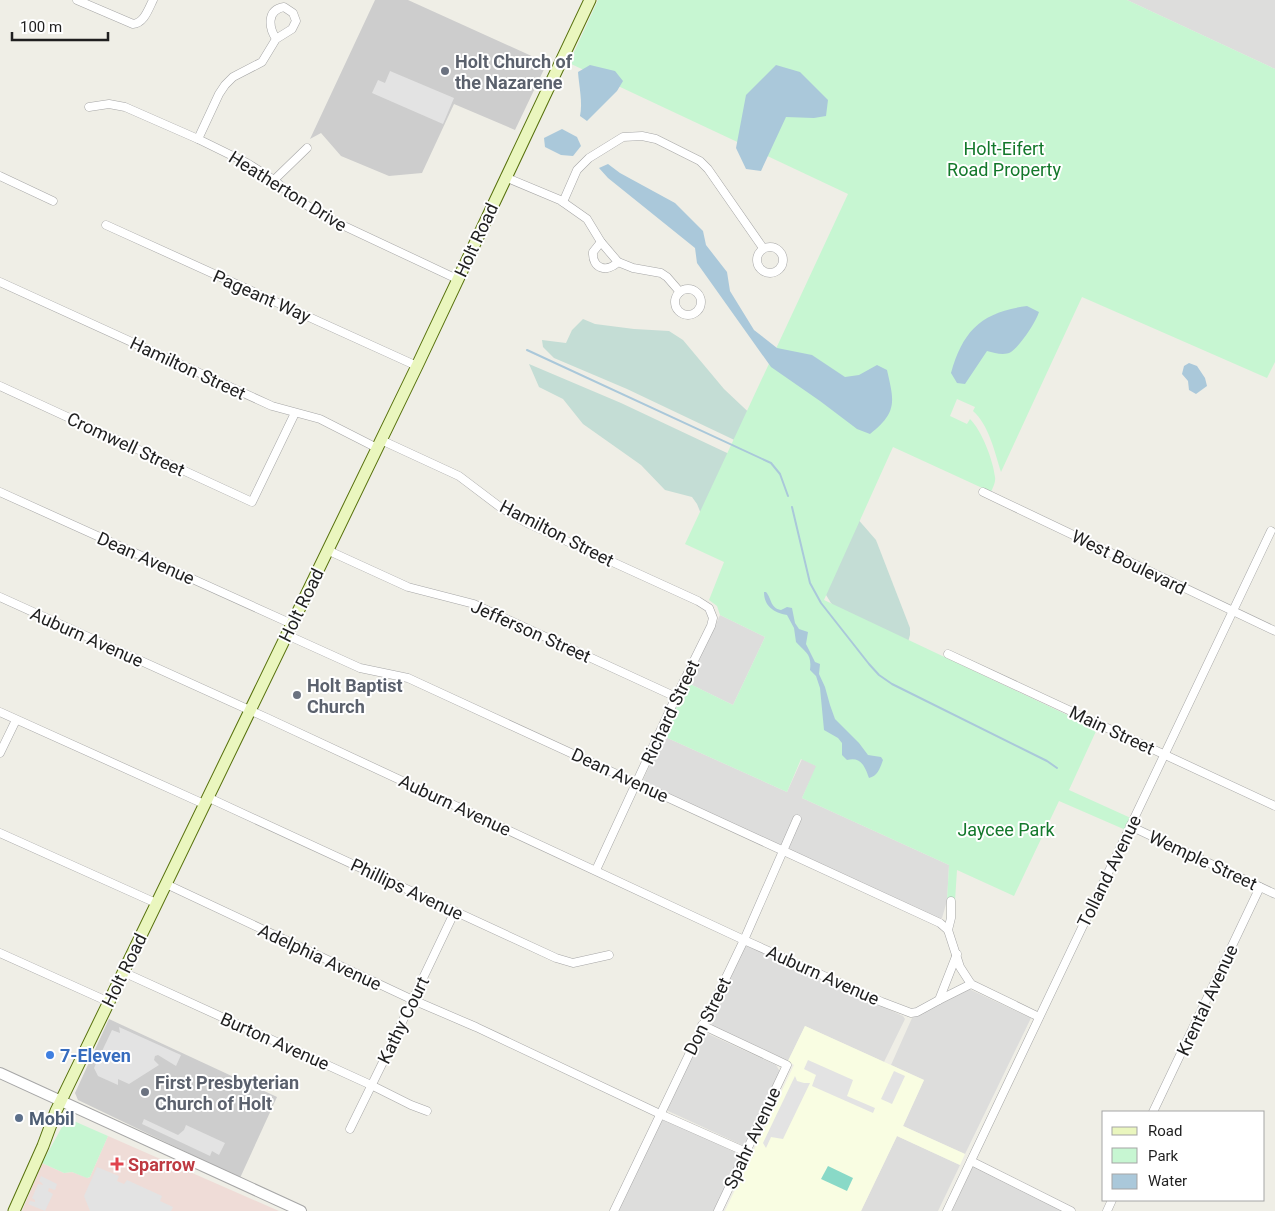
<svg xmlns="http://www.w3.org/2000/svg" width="1275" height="1211" viewBox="0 0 1275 1211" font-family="Roboto,sans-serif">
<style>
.residential{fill:#dddddc}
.commercial{fill:#efdcd7}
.education{fill:#f9fde2}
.religious{fill:#cdcdcd}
.wetland{fill:#c4ddd5}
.park{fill:#c7f6d2}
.pitch{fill:#89d9c7}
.parking{fill:#e3e3e3}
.water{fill:#aac8da}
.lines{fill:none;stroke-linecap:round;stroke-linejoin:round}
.stream{stroke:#aac8da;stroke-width:2}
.minor-casing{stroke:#a6a6a6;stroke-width:9}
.tertiary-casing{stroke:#a6a6a6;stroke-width:12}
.secondary-casing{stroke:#57710c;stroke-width:13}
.minor{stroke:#fff;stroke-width:8}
.tertiary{stroke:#fff;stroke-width:10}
.secondary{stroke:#eaf6be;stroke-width:11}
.worship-dot{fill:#6b7280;stroke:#fff;stroke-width:2}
.shop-dot{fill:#3f7fe0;stroke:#fff;stroke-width:2}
.service-dot{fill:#5c6f8a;stroke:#fff;stroke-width:2}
.health-dot{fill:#e0444e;stroke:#fff;stroke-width:2}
.labels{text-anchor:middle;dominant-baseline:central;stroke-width:4;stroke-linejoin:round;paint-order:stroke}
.worship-label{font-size:18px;font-weight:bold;fill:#5b616d;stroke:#fff;text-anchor:start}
.park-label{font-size:18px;fill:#13782b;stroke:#fff}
.street-label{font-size:18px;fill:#1f1f1f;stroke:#fff}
.shop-label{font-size:18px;font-weight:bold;fill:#366cbe;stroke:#fff;text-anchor:start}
.service-label{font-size:18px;font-weight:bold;fill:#4e5e75;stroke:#fff;text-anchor:start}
.health-label{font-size:18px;font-weight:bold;fill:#be3a42;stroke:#fff;text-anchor:start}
</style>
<rect width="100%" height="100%" fill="#efeee6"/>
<!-- residential -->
<g class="residential">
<polygon points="1127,0 1275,0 1275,69"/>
<polygon points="720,615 765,637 733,705 688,683"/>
<polygon points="663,736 787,792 802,759 817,766 802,798 949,865 947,901 942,918 939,919 644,783 643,780"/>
<polygon points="747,944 903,1016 905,1019 884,1062 805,1026 788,1061 713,1026 708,1017 743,946"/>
<polygon points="969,989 1031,1018 965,1154 903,1126 924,1080 891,1065 912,1018"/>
<polygon points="704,1032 776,1065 779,1070 779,1073 744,1146 666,1110"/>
<polygon points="661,1120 666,1120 737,1153 737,1161 714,1211 615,1211"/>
<polygon points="897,1136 960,1165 938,1211 861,1211"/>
<polygon points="973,1166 1063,1211 952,1211"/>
</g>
<!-- commercial -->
<polygon class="commercial" points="108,1136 279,1211 22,1211 42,1163 64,1173 72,1172 88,1178 90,1177"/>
<!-- education -->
<polygon class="education" points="805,1026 924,1080 903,1126 965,1154 960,1165 897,1136 861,1211 725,1211 794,1065 788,1061"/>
<!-- religious -->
<g class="religious">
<polygon points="375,0 408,0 547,63 515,130 454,104 422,173 389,176 341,156 321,133 310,139"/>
<polygon points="109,1019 277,1097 240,1178 78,1100 75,1093"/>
</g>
<!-- wetland -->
<g class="wetland">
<polygon points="583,319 595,324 634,329 669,331 683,340 724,389 777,439 747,446 627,389 554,358 543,347 542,340 566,343 572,330"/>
<polygon points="529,364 621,403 742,460 708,531 697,504 692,497 665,490 641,465 583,424 563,399 539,387"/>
<polygon points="849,509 876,540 910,628 910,635 906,649 857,632 831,603 818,582"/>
</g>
<!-- park -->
<g class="park">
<path d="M598 0H1127L1275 69V362L1267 378 1082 297 1001 472C995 453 989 425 973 411L975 407 957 399 950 416 967 424 970 419C982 431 993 460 995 477 996 482 993 487 991 492L893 447 824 600 1097 729 1069 790 1133 819 1128 831 1059 801 1014 896 957 870 955 901H947L949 865 802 798 816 766 801 759 787 792 663 736 688 683 733 705 765 637 720 615 717 606 709 600 724 562 685 544 848 194 569 63Z"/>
<polygon points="67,1118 108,1136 90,1177 87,1178 72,1172 64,1173 42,1163"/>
</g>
<!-- pitch -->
<polygon class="pitch" points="828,1166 853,1178 847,1191 821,1179"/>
<!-- parking -->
<g class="parking">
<polygon points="390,71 454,98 443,124 372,93 378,80 385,83"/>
<polygon points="119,1027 181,1055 176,1066 158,1055 155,1056 154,1060 159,1065 129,1084 118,1079 118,1085 98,1076 94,1068 112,1030 120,1033"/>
<polygon points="808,1060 853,1080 847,1096 875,1108 873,1113 812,1086 816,1075 804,1069"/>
<polygon points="894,1071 905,1076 892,1104 881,1099"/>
<polygon points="795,1076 797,1081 804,1083 810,1083 783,1139 771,1137 766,1148 763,1143"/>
<polygon points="144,1119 178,1135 184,1130 186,1125 225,1143 219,1155 212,1151 210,1156 142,1124"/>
<polygon points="97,1167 119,1176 117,1181 124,1184 127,1180 162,1196 160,1201 173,1207 171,1211 90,1211 84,1196"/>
<polygon points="41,1176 57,1184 55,1190 49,1188 48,1191 53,1194 45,1211 28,1204 30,1201 35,1202 35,1200 32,1198 38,1184 43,1185 42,1183 39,1181"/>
</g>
<!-- water -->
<g class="water">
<path d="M590 65 615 71 623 81 617 91 587 121 580 116C583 103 579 86 578 72Z"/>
<polygon points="776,65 800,72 828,100 826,116 814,118 786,117 761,171 746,169 736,148 746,95"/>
<polygon points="562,129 577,137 581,146 573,156 561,155 545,147 544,138"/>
<path d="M608 164 620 173 675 203 703 231 706 245 727 272 730 291 754 330 777 348 812 355 845 377 859 375 877 365 887 370C894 401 898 412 870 434L857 429 820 401 771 367 697 263 695 248 608 178 599 168Z"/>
<path d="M1027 306 1039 312C1036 322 1020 346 1011 352 1004 356 995 353 987 351L965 384 957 383 951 373C963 330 982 312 1027 306Z"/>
<polygon points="1189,363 1197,366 1205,378 1207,386 1196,394 1189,390 1188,381 1182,374 1184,366"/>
<path d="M764 592H766C772 599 770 608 781 610L787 607 792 608 795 623 799 629 808 632 806 644 815 662 820 664 819 674 825 687 830 705 835 719 859 743 868 755 881 757 883 760C880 768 878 776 869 778 865 767 861 756 847 760L842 755V743L838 738 824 730 820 688 816 676 810 670C812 654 806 653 796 642L794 628 787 615C774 613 764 606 764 592Z"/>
</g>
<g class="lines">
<!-- stream -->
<g class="stream">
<polyline points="527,350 771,463 780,474 788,496"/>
<polyline points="792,507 810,583 821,603 869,664 879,675 892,684 1047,761 1057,768"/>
</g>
<defs>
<g id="minor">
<path d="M77 0 133 24C144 23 148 10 153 0"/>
<polyline points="89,107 109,104 125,107 198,139 247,163 274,180 294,197 325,217 457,279"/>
<path d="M198 139 219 94 225 85 233 77 262 62 276 39 292 29 296 21 293 13 284 7C266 10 269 28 276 39"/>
<polyline points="0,176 53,201"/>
<polyline points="505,177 560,200 587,219 601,242 618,262 633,268 661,273 667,277 680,292"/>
<polyline points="274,180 307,148"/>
<polyline points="563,202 577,170 589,158 623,137 642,136 656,139 700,161 708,169 763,248"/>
<polyline points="106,225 417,366"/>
<path d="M601 242 593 252C592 269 607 273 618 262"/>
<circle cx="770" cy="260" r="13"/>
<polyline points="0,282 272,406 320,419 377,448"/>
<circle cx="688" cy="302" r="13"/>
<polyline points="0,386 252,502 295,413"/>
<polyline points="381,440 459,476 500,507 527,523 698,601 709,608 713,618 711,626 676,697 596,870"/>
<polyline points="0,492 292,624"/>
<polyline points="983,492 1275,631"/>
<polyline points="327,550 408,587 474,604 489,611 676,697"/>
<polyline points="0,597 267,718 744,940 882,1002 911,1013 917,1012 939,1000 957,954"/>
<polyline points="287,635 360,668 408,678 940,923 948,930"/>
<polyline points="948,654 1275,806"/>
<polyline points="0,712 204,804"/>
<polyline points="0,753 16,720"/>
<polyline points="207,797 556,958 573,963 609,955"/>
<polyline points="1130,826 1275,894"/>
<polyline points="0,833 156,903"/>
<polyline points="166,884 413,1000 476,1027 660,1114 746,1152"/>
<polyline points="951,901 951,918 948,930 960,967 971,984 1039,1017"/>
<polyline points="0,953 109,1002"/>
<polyline points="123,972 371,1085 411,1105 427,1111"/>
<polyline points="939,1000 971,984"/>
<polyline points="702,1025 787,1065 718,1211"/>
<polyline points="1153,1112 1260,887"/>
<polyline points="350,1129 383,1062 455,911"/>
<polyline points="971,1161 1071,1211"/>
<polyline points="614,1211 744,940 797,819"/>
<polyline points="947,1211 1271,531"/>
<polyline points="1107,1211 1112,1200"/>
</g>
<polyline id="tertiary" points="0,1073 301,1211"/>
<polyline id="secondary" points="14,1211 43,1146 56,1111 417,366 590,0"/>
</defs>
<!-- minor casing -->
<use href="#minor" class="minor-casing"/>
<!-- tertiary casing -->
<use href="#tertiary" class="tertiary-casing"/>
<!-- secondary casing -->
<use href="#secondary" class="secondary-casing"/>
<!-- minor -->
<use href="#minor" class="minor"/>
<!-- tertiary -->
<use href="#tertiary" class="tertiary"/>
<!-- secondary -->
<use href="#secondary" class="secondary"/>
</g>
<!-- markers -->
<g class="worship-dot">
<circle cx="445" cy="71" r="5"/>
<circle cx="297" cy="695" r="5"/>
<circle cx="145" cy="1092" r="5"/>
</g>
<circle class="shop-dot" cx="50" cy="1055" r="5"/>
<circle class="service-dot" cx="19" cy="1118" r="5"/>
<path class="health-dot" d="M114.5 1156.5h5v5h5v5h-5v5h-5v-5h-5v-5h5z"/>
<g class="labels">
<!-- worship labels -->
<g class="worship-label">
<text x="455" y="61">Holt Church of<tspan x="455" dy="21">the Nazarene</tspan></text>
<text x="307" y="685">Holt Baptist<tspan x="307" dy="21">Church</tspan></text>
<text x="155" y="1082">First Presbyterian<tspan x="155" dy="21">Church of Holt</tspan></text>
</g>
<!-- park labels -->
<g class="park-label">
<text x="1004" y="148">Holt-Eifert<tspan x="1004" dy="21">Road Property</tspan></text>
<text x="1006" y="829">Jaycee Park</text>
</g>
<!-- street labels -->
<g class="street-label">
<text transform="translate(288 191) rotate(32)">Heatherton Drive</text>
<text transform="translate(476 240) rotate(-65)">Holt Road</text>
<text transform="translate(262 296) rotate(24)">Pageant Way</text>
<text transform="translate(188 368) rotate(25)">Hamilton Street</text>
<text transform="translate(126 444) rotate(25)">Cromwell Street</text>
<text transform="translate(557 533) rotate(27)">Hamilton Street</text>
<text transform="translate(146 558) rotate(24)">Dean Avenue</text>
<text transform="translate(1129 562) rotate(26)">West Boulevard</text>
<text transform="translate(301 605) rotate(-64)">Holt Road</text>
<text transform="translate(531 631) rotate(24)">Jefferson Street</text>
<text transform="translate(87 637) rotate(24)">Auburn Avenue</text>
<text transform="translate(670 712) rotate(-65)">Richard Street</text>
<text transform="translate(1112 730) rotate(25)">Main Street</text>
<text transform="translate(620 775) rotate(25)">Dean Avenue</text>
<text transform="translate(455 805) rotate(25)">Auburn Avenue</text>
<text transform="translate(1203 860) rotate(25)">Wemple Street</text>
<text transform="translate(1109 871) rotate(-64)">Tolland Avenue</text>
<text transform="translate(407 889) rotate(25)">Phillips Avenue</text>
<text transform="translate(320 957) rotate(25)">Adelphia Avenue</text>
<text transform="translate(124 970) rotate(-64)">Holt Road</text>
<text transform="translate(823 975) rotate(24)">Auburn Avenue</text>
<text transform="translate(1207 1000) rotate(-65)">Krental Avenue</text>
<text transform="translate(707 1016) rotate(-64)">Don Street</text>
<text transform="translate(403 1020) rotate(-64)">Kathy Court</text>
<text transform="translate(275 1041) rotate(24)">Burton Avenue</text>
<text transform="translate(752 1138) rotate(-65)">Spahr Avenue</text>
</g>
<!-- shop labels -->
<g class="shop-label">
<text x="60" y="1055">7-Eleven</text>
</g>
<!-- service labels -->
<g class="service-label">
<text x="29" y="1118">Mobil</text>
</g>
<!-- health labels -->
<g class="health-label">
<text x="128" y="1164">Sparrow</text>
</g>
</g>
<!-- legend -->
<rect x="1102" y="1111" width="162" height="90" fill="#ffffff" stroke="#a5a5a5"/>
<rect x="1112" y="1127" width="25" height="8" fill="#eaf6be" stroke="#a5a5a5"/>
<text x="1148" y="1136" font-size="15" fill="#1f1f1f">Road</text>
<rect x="1112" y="1148" width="25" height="15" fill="#c7f6d2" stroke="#a5a5a5"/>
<text x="1148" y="1161" font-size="15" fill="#1f1f1f">Park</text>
<rect x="1112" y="1174" width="25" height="15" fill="#aac8da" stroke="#a5a5a5"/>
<text x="1148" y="1186" font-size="15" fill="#1f1f1f">Water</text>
<!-- scale -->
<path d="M12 32v8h96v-8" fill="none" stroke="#1f1f1f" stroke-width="2.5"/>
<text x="20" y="32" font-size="15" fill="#1f1f1f" stroke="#ffffff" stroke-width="4" paint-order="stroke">100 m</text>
</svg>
